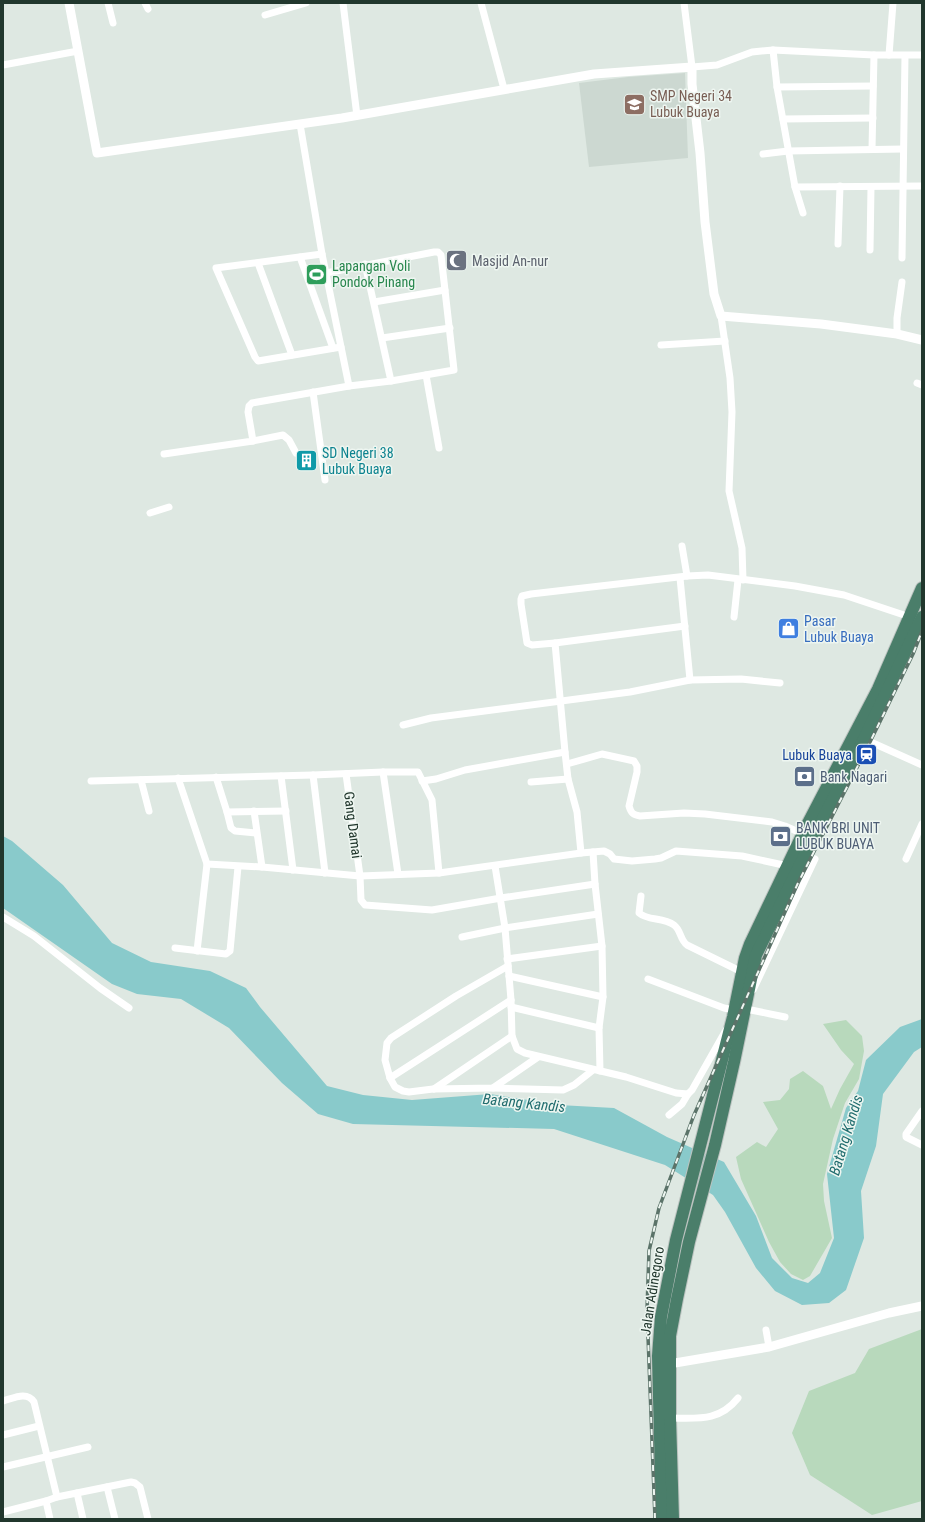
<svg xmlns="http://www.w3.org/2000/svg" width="925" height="1522" viewBox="0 0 925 1522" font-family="'Roboto Condensed',sans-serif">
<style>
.built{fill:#ccd8d1}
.green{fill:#b8d9bc}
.water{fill:#89cacb}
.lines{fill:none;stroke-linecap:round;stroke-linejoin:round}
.trunk-casing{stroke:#bcc3c0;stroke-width:14}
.minor{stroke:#fff;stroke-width:7}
.tertiary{stroke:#fff;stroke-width:9}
.trunk{stroke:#4a7e6a;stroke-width:12}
.rail-casing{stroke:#5b7369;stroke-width:3.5}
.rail{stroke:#eef6f1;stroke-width:2;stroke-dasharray:6;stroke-linecap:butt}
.labels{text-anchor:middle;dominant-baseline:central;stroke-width:3;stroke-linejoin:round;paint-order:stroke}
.education-label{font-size:14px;fill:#785e54;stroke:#eef6f1;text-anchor:start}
.worship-label{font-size:14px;fill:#5b616d;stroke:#eef6f1;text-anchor:start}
.leisure-label{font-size:14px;fill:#27864d;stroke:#eef6f1;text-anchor:start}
.culture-label{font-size:14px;fill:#0d838f;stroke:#eef6f1;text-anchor:start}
.shop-label{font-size:14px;fill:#366cbe;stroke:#eef6f1;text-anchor:start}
.transit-label{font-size:14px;fill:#164399;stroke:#eef6f1;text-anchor:end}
.service-label{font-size:14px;fill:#4e5e75;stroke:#eef6f1;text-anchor:start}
.street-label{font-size:14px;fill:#21372d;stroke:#eef6f1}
.water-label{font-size:15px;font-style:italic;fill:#206c6e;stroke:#eef6f1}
</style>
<rect width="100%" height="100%" fill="#dee8e2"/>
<!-- built -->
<polygon class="built" points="685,73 688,158 589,167 579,83 628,77"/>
<!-- green -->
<g class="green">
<polygon points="846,1020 862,1036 864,1051 859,1079 845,1103 833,1139 823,1184 824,1201 832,1238 810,1276 803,1280 791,1274 780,1262 769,1242 741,1179 736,1157 757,1142 766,1147 778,1129 763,1102 780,1100 789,1089 790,1079 803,1071 823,1086 831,1109 840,1089 854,1064 841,1050 823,1024"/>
<polygon points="922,1329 922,1501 872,1515 810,1475 792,1433 809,1391 855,1373 869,1349"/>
</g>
<!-- water -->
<polygon class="water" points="3,836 12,841 63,885 112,943 151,962 210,971 246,988 260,1007 327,1086 363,1095 412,1100 490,1094 559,1105 614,1108 667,1137 724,1162 756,1216 772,1258 792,1278 808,1283 820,1273 834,1238 827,1174 846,1108 858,1091 866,1060 900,1027 922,1019 922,1047 914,1052 883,1094 876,1146 861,1191 864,1238 846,1290 829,1303 802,1305 775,1291 756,1268 725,1212 713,1195 665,1165 554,1129 353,1124 318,1114 282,1083 229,1028 181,999 137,994 112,984 3,908"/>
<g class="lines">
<defs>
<g id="trunk">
<polyline points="662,1519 658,1356 661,1317 676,1240 733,1017 745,958 750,944 806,827 878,689 922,588"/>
<polyline points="673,1519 670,1418 670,1336 677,1299 689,1242 715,1145 734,1062 756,955 816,832 864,739 922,617"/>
</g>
</defs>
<!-- trunk casing -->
<use href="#trunk" class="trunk-casing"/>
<!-- minor -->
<g class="minor">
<polyline points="108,3 113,23"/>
<polyline points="145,3 148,9"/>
<polyline points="343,3 357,116"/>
<polyline points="481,3 504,89"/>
<polyline points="684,3 692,67 717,65 752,52 773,50 777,87 795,187 922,186"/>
<polyline points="265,15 306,3"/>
<polyline points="773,50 874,55 922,55"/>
<polyline points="889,55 893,3"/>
<polyline points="3,65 78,51"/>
<polyline points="777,87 873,86"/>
<polyline points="783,119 873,118"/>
<polyline points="300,124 322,254 349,386"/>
<polyline points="872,149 874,55"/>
<polyline points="763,154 788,151 903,149"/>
<polyline points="795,187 803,213"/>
<polyline points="838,244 840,186"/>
<polyline points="870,250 871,187"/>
<polyline points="322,254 216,268 255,357 258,361 341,347"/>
<polyline points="300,257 333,348"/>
<polyline points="902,258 905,56"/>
<polyline points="258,263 292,355"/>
<polyline points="365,264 391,381"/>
<polyline points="374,302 445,290"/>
<polyline points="721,316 730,378 732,412 729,491 742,548 743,580"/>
<polyline points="897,334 897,318 902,282"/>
<polyline points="382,338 450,328"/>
<polyline points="661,345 725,341"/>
<polyline points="426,375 439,448"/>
<polyline points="917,383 922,385"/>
<polyline points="313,392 325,480"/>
<polyline points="253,441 283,435 289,440 296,453"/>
<polyline points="164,454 253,441 248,412 249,406 252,403 349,386 391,381 454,370 441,255 438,252 434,252 326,273"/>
<polyline points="150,513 169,507"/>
<polyline points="682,546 687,576"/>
<polyline points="680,578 690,680"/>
<polyline points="734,617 738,580"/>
<polyline points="555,643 685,626"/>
<polyline points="403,725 431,718 630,692 690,680 741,679 780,683"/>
<polyline points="864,739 922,765"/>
<path d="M567 764 602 754 634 761 637 766V772L629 806C631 813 633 815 640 816L684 813 705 814 772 822 785 826 803 834"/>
<polyline points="383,772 398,874"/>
<polyline points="346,774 360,876 361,900 365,905 432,910 501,898 595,884"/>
<polyline points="313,775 325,873"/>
<polyline points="281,776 293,870"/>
<polyline points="216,777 227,812 231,828 235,831 256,833"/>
<polyline points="178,778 207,864 262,867 360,876 439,873 581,853 604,851 610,854 614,859 632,861 655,859 661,858 676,851 742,856 788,866"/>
<polyline points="141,780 149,811"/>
<polyline points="91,781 313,775 383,772 418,772 432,800 439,873"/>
<polyline points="422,781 436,779 465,770 565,752"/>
<polyline points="531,782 568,779"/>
<polyline points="254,811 262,867"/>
<polyline points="227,812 286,811"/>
<polyline points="593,852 595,884 602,946 603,997 599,1028 600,1071"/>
<polyline points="581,853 577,812 568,779 565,752 555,643 532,645 527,643 521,604 521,599 522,596 531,594 687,576 708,575 795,586 844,595 910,617"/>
<polyline points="906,859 922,824"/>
<polyline points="495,866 505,928 511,1000 512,1036 517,1049 525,1053 626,1077 676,1093 688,1094 692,1090 726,1030"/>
<path d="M641 896 639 913C648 921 663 917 674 925 681 930 680 940 687 945L742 972"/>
<polyline points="3,917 34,936 100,988 129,1008"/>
<polyline points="462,937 505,928 598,914"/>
<polyline points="175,948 226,954 230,951 238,867"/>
<polyline points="197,951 207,864"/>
<polyline points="507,959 602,946"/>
<polyline points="508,966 456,996 391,1038 387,1043 385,1060 390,1078 395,1087 403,1091 409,1092 433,1089 493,1088 538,1057"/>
<polyline points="509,976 603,997"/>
<polyline points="648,979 724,1008 734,1010 746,1009 785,1017"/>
<polyline points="753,990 815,859"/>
<polyline points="511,1007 599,1028"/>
<polyline points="390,1078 511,1000"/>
<polyline points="493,1088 563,1090 574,1085 593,1070"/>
<polyline points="434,1089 512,1036"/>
<polyline points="922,1111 906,1134 906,1137 922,1145"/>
<polyline points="669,1115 682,1104 688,1094"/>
<polyline points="766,1330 769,1347"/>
<path d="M3 1401C14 1398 27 1391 34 1402L57 1497"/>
<path d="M670 1418C697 1418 719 1422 738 1398"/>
<polyline points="3,1435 39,1426"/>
<polyline points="3,1467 88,1447"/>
<polyline points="107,1487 115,1519"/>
<polyline points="77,1493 83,1519"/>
<polyline points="46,1501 50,1519"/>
<polyline points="3,1512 46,1501 57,1497 131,1482 135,1483 140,1487 148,1519"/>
</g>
<!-- tertiary -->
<g class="tertiary">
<polyline points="69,3 97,153 342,118 594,74 692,67 692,84 700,153 705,222 714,294 721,316 821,324 897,334 922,340"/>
<polyline points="669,1364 769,1347 889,1313 922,1306"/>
</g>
<!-- trunk -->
<use href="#trunk" class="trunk"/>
<defs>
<polyline id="rail" points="655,1519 647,1310 649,1251 659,1208 694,1115 798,883 870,742 913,654 922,631"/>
</defs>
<!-- rail casing -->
<use href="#rail" class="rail-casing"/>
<!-- rail -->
<use href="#rail" class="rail"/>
</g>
<!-- icons -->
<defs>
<symbol id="school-square" viewBox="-11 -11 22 22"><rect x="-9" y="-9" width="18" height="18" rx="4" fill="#8d6e63" stroke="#eef6f1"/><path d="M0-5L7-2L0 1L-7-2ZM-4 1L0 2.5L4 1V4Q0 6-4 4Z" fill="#fff"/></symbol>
<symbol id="mosque-square" viewBox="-11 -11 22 22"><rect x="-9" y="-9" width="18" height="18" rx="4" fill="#6b7280" stroke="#eef6f1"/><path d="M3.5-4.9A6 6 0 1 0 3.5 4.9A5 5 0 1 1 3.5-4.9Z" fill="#fff"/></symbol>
<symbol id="stadium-square" viewBox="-11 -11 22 22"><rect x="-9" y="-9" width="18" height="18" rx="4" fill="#2e9e5b" stroke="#eef6f1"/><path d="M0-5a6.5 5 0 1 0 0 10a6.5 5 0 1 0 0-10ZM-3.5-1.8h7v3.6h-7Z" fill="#fff"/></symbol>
<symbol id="building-square" viewBox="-11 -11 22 22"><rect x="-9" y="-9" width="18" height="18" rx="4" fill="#0f9aa8" stroke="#eef6f1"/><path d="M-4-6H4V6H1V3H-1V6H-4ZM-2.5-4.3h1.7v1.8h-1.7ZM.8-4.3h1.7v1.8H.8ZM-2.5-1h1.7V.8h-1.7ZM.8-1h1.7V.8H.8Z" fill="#fff"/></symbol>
<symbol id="shop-square" viewBox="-11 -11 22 22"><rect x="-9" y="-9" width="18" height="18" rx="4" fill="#3f7fe0" stroke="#eef6f1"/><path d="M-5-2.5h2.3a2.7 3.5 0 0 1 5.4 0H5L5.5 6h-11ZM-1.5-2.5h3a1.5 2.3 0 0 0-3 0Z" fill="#fff"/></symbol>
<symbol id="station-square" viewBox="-11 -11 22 22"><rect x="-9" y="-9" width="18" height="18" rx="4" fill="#1a4fb4" stroke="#eef6f1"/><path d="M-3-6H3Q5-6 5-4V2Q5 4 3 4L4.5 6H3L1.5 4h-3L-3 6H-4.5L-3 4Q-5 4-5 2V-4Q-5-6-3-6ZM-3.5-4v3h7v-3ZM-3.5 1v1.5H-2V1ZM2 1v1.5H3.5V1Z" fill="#fff"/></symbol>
<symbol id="bank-square" viewBox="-11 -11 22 22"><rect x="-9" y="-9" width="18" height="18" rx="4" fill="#5c6f8a" stroke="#eef6f1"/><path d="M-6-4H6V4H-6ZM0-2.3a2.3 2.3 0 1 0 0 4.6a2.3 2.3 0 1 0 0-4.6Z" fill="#fff"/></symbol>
</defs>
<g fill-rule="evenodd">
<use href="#school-square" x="622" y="92" width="25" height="25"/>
<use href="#mosque-square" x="444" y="248" width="25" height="25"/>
<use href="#stadium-square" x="304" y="262" width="25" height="25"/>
<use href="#building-square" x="294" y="448" width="25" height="25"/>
<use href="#shop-square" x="776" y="616" width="25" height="25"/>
<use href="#station-square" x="854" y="742" width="25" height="25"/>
<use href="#bank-square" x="792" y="764" width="25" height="25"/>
<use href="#bank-square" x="768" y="824" width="25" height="25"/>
</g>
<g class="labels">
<!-- education labels -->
<g class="education-label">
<text x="650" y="96">SMP Negeri 34<tspan x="650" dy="16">Lubuk Buaya</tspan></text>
</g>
<!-- worship labels -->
<g class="worship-label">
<text x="472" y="261">Masjid An-nur</text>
</g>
<!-- leisure labels -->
<g class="leisure-label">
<text x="332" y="266">Lapangan Voli<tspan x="332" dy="16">Pondok Pinang</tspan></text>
</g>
<!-- culture labels -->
<g class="culture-label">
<text x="322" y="453">SD Negeri 38<tspan x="322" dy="16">Lubuk Buaya</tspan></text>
</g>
<!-- shop labels -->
<g class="shop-label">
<text x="804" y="621">Pasar<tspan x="804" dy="16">Lubuk Buaya</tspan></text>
</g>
<!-- transit labels -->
<g class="transit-label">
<text x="852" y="755">Lubuk Buaya</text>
</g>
<!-- service labels -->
<g class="service-label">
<text x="820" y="777">Bank Nagari</text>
<text x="796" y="828">BANK BRI UNIT<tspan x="796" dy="16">LUBUK BUAYA</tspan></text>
</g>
<!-- street labels -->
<g class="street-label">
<text transform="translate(353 825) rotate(83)">Gang Damai</text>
<text transform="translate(652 1291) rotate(-81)">Jalan Adinegoro</text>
</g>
<!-- water labels -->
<g class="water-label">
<text transform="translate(524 1103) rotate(6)">Batang Kandis</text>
<text transform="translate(846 1135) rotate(-73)">Batang Kandis</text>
</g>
</g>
<!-- border -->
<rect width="925" height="1522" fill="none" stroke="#21372d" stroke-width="8"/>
</svg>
